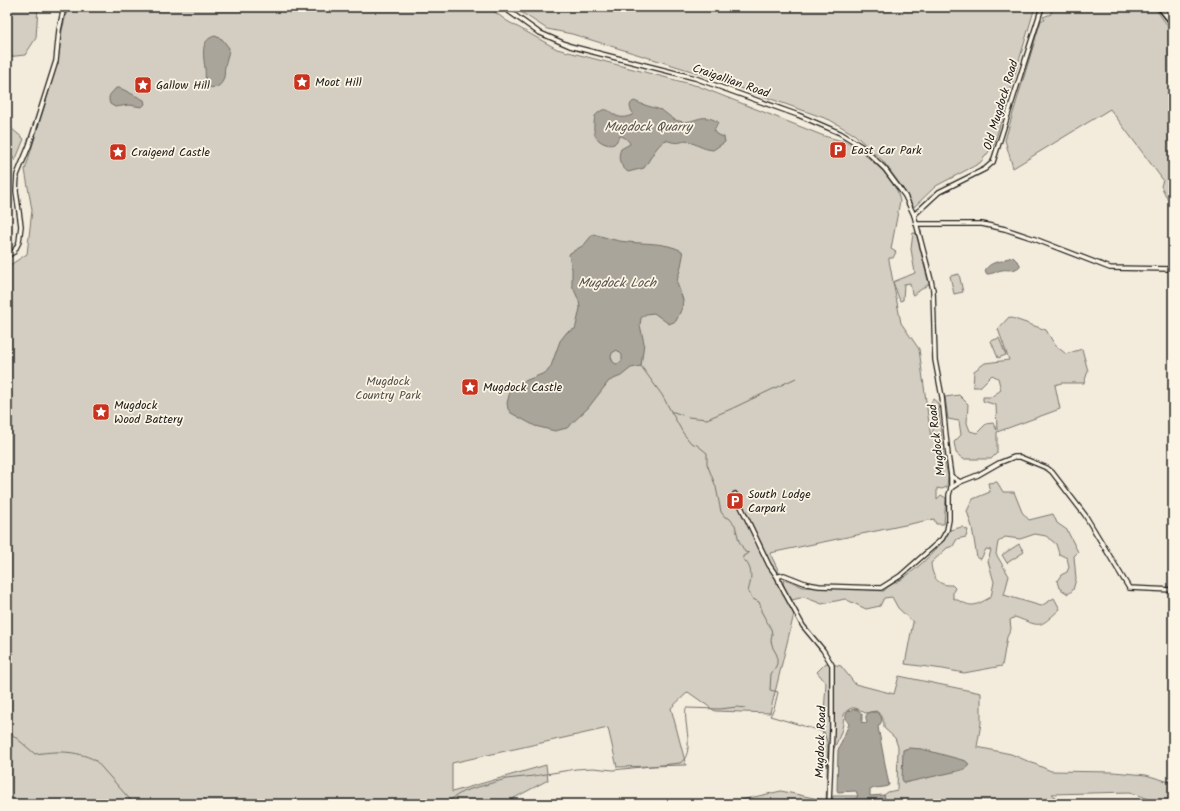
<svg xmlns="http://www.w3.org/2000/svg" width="1180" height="811" viewBox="0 0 1180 811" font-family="Kalam,sans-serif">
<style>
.green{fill:#d3cec1;stroke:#78756e;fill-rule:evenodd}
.water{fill:#aaa59b;stroke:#716e68;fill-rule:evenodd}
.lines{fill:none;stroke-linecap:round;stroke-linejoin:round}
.stream{stroke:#716e68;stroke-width:1}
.minor-casing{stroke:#1c1c1c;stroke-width:6}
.major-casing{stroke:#1c1c1c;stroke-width:8}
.minor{stroke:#fcf5e5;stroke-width:3.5}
.major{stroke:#fcf5e5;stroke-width:4.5}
.labels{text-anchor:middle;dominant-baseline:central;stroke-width:3.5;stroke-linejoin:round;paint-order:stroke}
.street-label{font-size:12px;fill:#1c1c1c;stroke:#fcf5e5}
.poi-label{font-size:12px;fill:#1c1c1c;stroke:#fcf5e5;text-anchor:start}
.park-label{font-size:12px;fill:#53514e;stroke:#fcf5e5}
.water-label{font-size:13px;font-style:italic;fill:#55534f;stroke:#fcf5e5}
</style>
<rect width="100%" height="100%" fill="#f3ecdd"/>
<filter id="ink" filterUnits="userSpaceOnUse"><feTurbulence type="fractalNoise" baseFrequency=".025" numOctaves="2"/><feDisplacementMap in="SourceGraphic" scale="8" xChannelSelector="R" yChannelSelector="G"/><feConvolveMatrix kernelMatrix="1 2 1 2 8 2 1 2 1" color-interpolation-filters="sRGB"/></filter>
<g filter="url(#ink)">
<!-- green -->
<g class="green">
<polygon points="7,7 38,7 36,38 25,55 7,57"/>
<polygon points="68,7 488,7 507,21 557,49 698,86 824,136 846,142 858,148 883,171 897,190 900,201 891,249 896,252 893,258 889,258 889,260 893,282 915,273 911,249 913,233 916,233 929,284 913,295 912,294 910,283 904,284 903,300 900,301 893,282 901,323 919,349 931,438 934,426 930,405 933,399 938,403 944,458 948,475 947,487 942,489 937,488 937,499 941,495 946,498 944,524 936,524 934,519 770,553 779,572 774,576 794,614 770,713 715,711 688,692 671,708 686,765 617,767 608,728 452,763 452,792 546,765 548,780 503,804 7,804 7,267 27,254 32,210 25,170 58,61 62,30"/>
<polygon points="513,7 1035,7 994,145 980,163 936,186 914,207 902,187 883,161 855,135 830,120 701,74 572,34 547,29"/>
<polygon points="1051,7 1154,7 1173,33 1173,210 1161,186 1163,180 1110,109 1013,168 1005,140 1041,20 1045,20 1043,17 1051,14"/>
<polygon points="7,118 12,129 24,139 15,161 7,147"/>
<polygon points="959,274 963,292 954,294 950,276"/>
<polygon points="1009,317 1046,330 1055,345 1066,354 1082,349 1088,371 1084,383 1061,383 1055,385 1060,409 997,432 997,453 991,459 963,459 956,453 954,442 961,435 959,421 948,419 945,397 959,395 968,404 967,423 970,431 977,433 986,424 993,423 997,430 996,405 983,401 983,397 991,397 1001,390 998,378 992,375 980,387 973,387 974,371 985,363 1009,360 998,329"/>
<polygon points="999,338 1006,355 998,358 991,341"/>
<path d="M997 482 1003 492H1014L1022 512 1029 520 1053 514 1057 523 1067 530 1078 552 1074 556 1076 579 1073 590 1068 594 1059 588 1057 581 1061 575 1067 572 1069 567 1067 558 1059 554 1056 544 1046 536 1035 534 1020 539 1005 537 998 542 996 554 1009 576 1004 595 1041 606 1054 598 1060 609C1038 629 1042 627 1015 617L1010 620 1011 629 1007 637 1002 666 964 673 943 669 905 664 913 622 898 608 892 597 884 598 880 606 866 609 845 599 822 604 804 597 792 600 785 589 783 583 784 580H788L803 587H834L884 591C888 585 896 583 902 579 921 566 938 549 950 530L962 527 968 530 966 537 957 539 953 546 947 548 931 563C932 576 937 586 952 585L955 588 953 592V598C973 607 971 608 991 597L994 582 988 561 991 550 986 549 981 559 977 558 972 527 967 511 973 499 990 492 988 483Z"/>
<polygon points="1019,544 1024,552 1007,563 1002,555"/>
<path d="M826 663 841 666 855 684 894 694 899 676 981 693V723L977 747 1011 754 1051 771 1113 772 1146 775 1173 783V804H1162L1130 792 1052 794 1062 804H886L884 795 888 792 897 790 898 747 895 738 884 728C884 720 883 716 876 711L865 713C860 710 854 705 848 710 842 714 844 719 843 724 841 737 831 753 826 765L821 758 826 683 817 672ZM905 749 919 750 969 764 955 771 904 782Z"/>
<polygon points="781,791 823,800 823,804 723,804"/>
<polygon points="833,796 858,796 855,799 845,800 842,804 832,804"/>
</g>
<!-- water -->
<g class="water">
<path d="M215 36 222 39 229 48C229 54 226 60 225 67 224 70 225 73 224 77 222 86 216 89 207 87 204 81 206 76 205 69 204 57 199 40 215 36Z"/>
<path d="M116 88H120L144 100 145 104 142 107 129 105 115 107 110 104C107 95 111 94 116 88Z"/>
<path d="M634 101C643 105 652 107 661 110 667 113 672 120 679 121 695 125 700 111 718 122L714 131 716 134 724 137 725 142 713 150C702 149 696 144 686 140 679 144 673 143 666 140 656 145 650 160 644 168L628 172C620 166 617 158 621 149L630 144C629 140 623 136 620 136 618 138 617 142 614 144 608 147 597 141 595 135 593 129 594 122 595 116 611 98 610 125 632 115L633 113C630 109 628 104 634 101Z"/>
<path d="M593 234C605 237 615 241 627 242 645 244 665 242 682 251L683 256 680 271 678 276 677 283 683 300 682 308 676 321 669 324 654 313 646 314 641 318 640 325 644 343 641 366 631 368 621 376 609 381 588 408 567 428 555 431 535 426 511 413 508 409 507 403 511 388 515 385 547 372 551 366 560 341 567 332 575 329 577 322 580 308 579 301 572 285V269L569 255 570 253 584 245ZM617 350 622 355V360L620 363 616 364 613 362 611 357 612 353Z"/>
<path d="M1013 257 1020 264V266C1014 272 1009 269 1002 270 996 271 994 274 987 274L985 271C987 265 996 261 1003 261L1005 259Z"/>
<path d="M855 709 858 710 862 714V720L861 722 867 723C866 718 864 715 870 712H877L881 716 882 721 878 727 889 785C884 789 876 786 870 790V796L884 795 886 804H842L845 799H855L858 796 856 791 838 792 837 790 838 750 849 724C846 720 844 716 848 711Z"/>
<polygon points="909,748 922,749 966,761 969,765 965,769 958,771 904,783 902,779 903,750"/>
</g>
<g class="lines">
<!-- stream -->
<g class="stream">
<path d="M641 366 662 395 683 433 691 443 697 445 707 453V464L716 487 721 512 725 517 729 518 735 525 739 541 745 552 749 553 743 556V559C753 567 752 579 748 591L753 599 759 602 761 607V611L771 629 772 634 771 641 773 648 777 655V664L774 670 771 674 770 690 778 692 774 709 770 716 824 732 828 745 826 804"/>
<polyline points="671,412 674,412 682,415"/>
<polyline points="688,417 707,419 731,409 796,378"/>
<path d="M7 730 35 754C56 751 75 750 95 760L134 804"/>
<path d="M439 804 448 801 464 791 506 779 534 776 576 769 593 768 613 770 680 763C696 753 683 724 686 708L720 709 737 707 745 708"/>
</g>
<defs>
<g id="minor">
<polyline points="503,7 538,32 570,46 695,78 798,115 840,133 861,146 885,169 905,196 914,215 931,280 933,290 935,360 942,397 948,455 951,476 951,488 949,495 949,520 947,530 942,539 900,576 881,588 819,586 807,584 784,575 779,576 778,578 780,584 803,626 823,650 832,665 832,729 829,804"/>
<polyline points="914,215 939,192 985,169 993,162 1042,7"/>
<polyline points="916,224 982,224 1005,229 1032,238 1110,268 1173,269"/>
<polyline points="7,256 14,252 19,242 21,226 16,191 17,175 29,146 56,61 59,30 64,7"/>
<polyline points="951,476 960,482"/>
<polyline points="951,488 960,482 978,475 999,463 1014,457 1020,457 1047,468 1052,472 1085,515 1129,588 1173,590"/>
<polyline points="735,494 769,565 778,578"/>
</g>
<polyline id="major" points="1160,7 1173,23"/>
</defs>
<!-- minor casing -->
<use href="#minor" class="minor-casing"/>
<!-- major casing -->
<use href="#major" class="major-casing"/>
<!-- minor -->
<use href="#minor" class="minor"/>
<!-- major -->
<use href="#major" class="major"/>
</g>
</g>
<!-- icons -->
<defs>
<symbol id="sight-square" viewBox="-11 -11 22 22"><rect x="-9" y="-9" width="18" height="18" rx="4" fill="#c8321e" stroke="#fcf5e5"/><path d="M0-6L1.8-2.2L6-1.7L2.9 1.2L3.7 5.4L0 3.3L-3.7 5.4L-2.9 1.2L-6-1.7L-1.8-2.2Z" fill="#fff"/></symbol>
<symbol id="parking-square" viewBox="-11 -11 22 22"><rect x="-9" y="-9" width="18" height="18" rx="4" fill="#c8321e" stroke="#fcf5e5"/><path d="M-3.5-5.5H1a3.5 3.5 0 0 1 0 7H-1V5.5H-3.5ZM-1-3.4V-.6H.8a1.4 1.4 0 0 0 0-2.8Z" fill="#fff"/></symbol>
</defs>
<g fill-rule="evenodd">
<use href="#sight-square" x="292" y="72" width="20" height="20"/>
<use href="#sight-square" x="133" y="75" width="20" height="20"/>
<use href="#parking-square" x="828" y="140" width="20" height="20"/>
<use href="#sight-square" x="108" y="142" width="20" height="20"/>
<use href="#sight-square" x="460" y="377" width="20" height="20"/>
<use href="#sight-square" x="91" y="402" width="20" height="20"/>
<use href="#parking-square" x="725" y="491" width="20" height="20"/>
</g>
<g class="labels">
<!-- street labels -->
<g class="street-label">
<text transform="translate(731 81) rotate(19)">Craigallian Road</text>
<text transform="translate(1001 105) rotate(-73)">Old Mugdock Road</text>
<text transform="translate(937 440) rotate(-97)">Mugdock Road</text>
<text transform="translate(821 742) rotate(-88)">Mugdock Road</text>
</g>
<!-- poi labels -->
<g class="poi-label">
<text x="315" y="82">Moot Hill</text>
<text x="156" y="85">Gallow Hill</text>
<text x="851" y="150">East Car Park</text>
<text x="131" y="152">Craigend Castle</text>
<text x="483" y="387">Mugdock Castle</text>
<text x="114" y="405">Mugdock<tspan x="114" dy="14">Wood Battery</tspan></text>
<text x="748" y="494">South Lodge<tspan x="748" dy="14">Carpark</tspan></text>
</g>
<!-- park labels -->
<g class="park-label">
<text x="388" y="381">Mugdock<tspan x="388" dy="14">Country Park</tspan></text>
</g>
<!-- water labels -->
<g class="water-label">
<text x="648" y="127">Mugdock Quarry</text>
<text x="617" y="283">Mugdock Loch</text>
</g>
</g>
<!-- margin -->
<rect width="1180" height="811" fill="none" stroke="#fcf5e5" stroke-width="24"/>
<rect x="12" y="12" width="1156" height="787" fill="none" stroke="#1c1c1c" stroke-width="1.5" filter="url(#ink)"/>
</svg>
